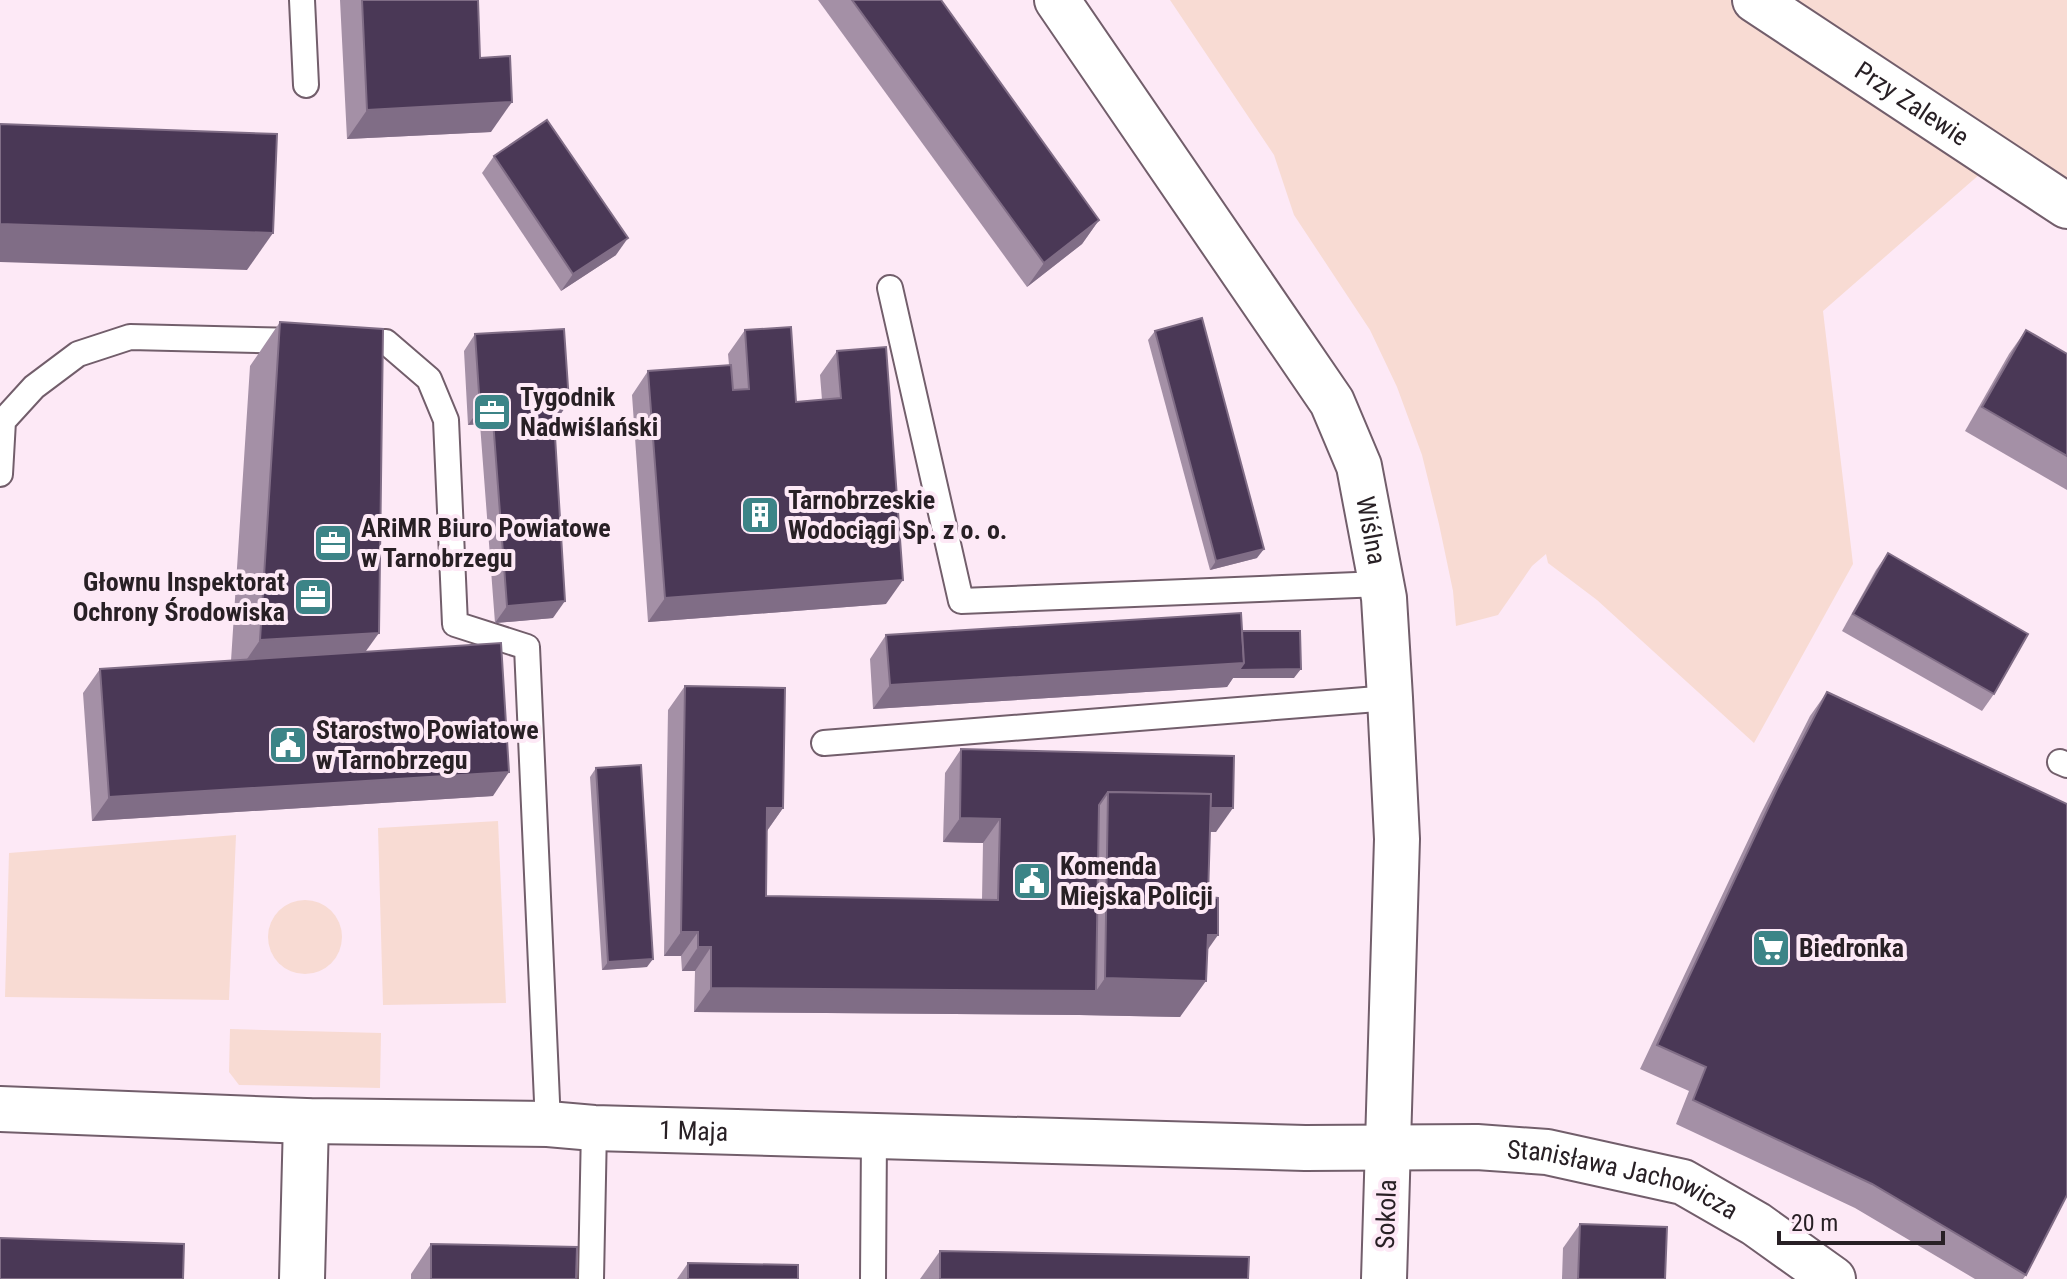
<svg xmlns="http://www.w3.org/2000/svg" width="2067" height="1279" viewBox="0 0 2067 1279" font-family="'Roboto Condensed',sans-serif">
<style>
.green{fill:#f8dbd3}
.lines{fill:none;stroke-linecap:round;stroke-linejoin:round}
.lane-casing{stroke:#725e6b;stroke-width:28}
.street-casing{stroke:#725e6b;stroke-width:48}
.secondary-casing{stroke:#725e6b;stroke-width:48}
.lane{stroke:#fff;stroke-width:24}
.street{stroke:#fff;stroke-width:44}
.secondary{stroke:#fff;stroke-width:44}
.wall{fill:#a490a6}
.shaded-wall{fill:#806d86}
.building{fill:#4a3856;stroke:#806d86;stroke-width:2}
.labels{text-anchor:middle;dominant-baseline:central;stroke-width:8;stroke-linejoin:round;paint-order:stroke}
.street-label{font-size:26px;fill:#282025;stroke:#fde9f6}
.poi-label{font-size:26px;font-weight:bold;fill:#282025;stroke:#fde9f6;text-anchor:start}
</style>
<rect width="100%" height="100%" fill="#fde9f6"/>
<!-- green -->
<g class="green">
<polygon points="1170,0 2067,0 2067,182 1996,160 1823,311 1853,564 1754,743 1597,600 1548,563 1546,554 1532,566 1498,615 1456,626 1453,591 1439,524 1422,455 1397,387 1370,330 1294,215 1274,155"/>
<polygon points="498,821 506,1003 383,1005 378,828"/>
<polygon points="236,835 229,1000 5,997 9,853"/>
<circle cx="305" cy="937" r="37"/>
<polygon points="230,1029 381,1033 380,1088 239,1085 229,1072"/>
</g>
<g class="lines">
<defs>
<g id="lane">
<polyline points="302,0 306,85"/>
<polyline points="890,288 961,601 1381,584"/>
<polyline points="351,342 386,342 429,379 446,420 455,624 527,647 548,1124"/>
<polyline points="0,474 3,421 34,387 78,354 130,337 299,341"/>
<polyline points="824,743 1390,698"/>
<polyline points="2060,762 2067,765"/>
<polyline points="591,1279 594,1128"/>
<polyline points="873,1279 874,1136"/>
</g>
<g id="street">
<path id="s1" d="M1755 0 2067 206"/>
<path id="s2" d="M0 1109 306 1121 548 1124 594 1128 1305 1148 1477 1147 1547 1152 1683 1182 1756 1224 1833 1279"/>
<polyline points="302,1279 306,1121"/>
</g>
<g id="secondary">
<path id="s3" d="M1057 0 1332 402 1359 466 1384 598 1390 698 1397 839 1384 1279"/>
</g>
</defs>
<!-- lane casing -->
<use href="#lane" class="lane-casing"/>
<!-- street casing -->
<use href="#street" class="street-casing"/>
<!-- secondary casing -->
<use href="#secondary" class="secondary-casing"/>
<!-- lane -->
<use href="#lane" class="lane"/>
<!-- street -->
<use href="#street" class="street"/>
<!-- secondary -->
<use href="#secondary" class="secondary"/>
</g>
<!-- wall -->
<g class="wall">
<polygon points="340,0 478,0 480,58 491,132 347,139"/>
<polygon points="818,0 941,0 1099,220 1082,244 1027,287"/>
<polygon points="494,156 616,255 561,291 482,173"/>
<polygon points="280,322 365,652 493,796 92,821 83,693 100,669 231,661 250,366"/>
<polygon points="745,330 796,402 822,400 820,375 837,351 886,604 648,622 632,395 648,371 729,365 728,354"/>
<polygon points="2026,330 2067,354 2067,490 1965,431 2009,354"/>
<polygon points="1155,331 1257,558 1210,570 1148,340"/>
<polygon points="475,334 569,402 557,419 554,419 553,618 495,623 480,424 468,425 464,351"/>
<polygon points="1888,553 1994,694 1982,711 1842,631 1876,570"/>
<polygon points="1242,631 1294,678 1233,678 1227,687 873,709 870,659 886,635"/>
<polygon points="685,686 783,808 767,831 766,896 982,900 983,843 943,842 945,773 961,749 1234,756 1216,832 1210,832 1207,951 1180,1017 1079,1015 694,1012 695,971 682,971 681,956 664,956 668,710"/>
<polygon points="1827,692 2026,1275 2023,1279 1975,1279 1855,1208 1676,1124 1689,1091 1640,1069 1761,813 1810,716"/>
<polygon points="596,768 647,967 602,970 590,777"/>
<polygon points="1580,1224 1665,1279 1562,1279 1563,1248"/>
<polygon points="431,1244 576,1279 411,1279 411,1274"/>
<polygon points="940,1251 1248,1279 920,1279"/>
<polygon points="688,1263 798,1279 677,1279"/>
</g>
<!-- shaded-wall -->
<g class="shaded-wall">
<polygon points="512,102 491,132 347,139 367,110"/>
<polygon points="1099,220 1082,244 1027,287 1044,263"/>
<polygon points="0,224 273,233 247,270 0,262"/>
<polygon points="628,238 616,255 561,291 573,274"/>
<polygon points="569,402 557,419 541,420 553,403"/>
<polygon points="492,407 480,424 468,425 480,408"/>
<polygon points="1264,549 1257,558 1210,570 1216,561"/>
<polygon points="903,580 886,604 648,622 665,598"/>
<polygon points="565,601 553,618 495,623 507,606"/>
<polygon points="379,633 348,676 230,684 260,640"/>
<polygon points="1244,663 1301,669 1294,678 1233,678 1227,687 873,709 890,685"/>
<polygon points="509,772 493,796 92,821 109,797"/>
<polygon points="1108,805 1233,808 1216,832 1108,829"/>
<polygon points="767,808 783,808 766,832"/>
<polygon points="960,818 1000,819 983,843 943,842"/>
<polygon points="681,932 698,932 681,956 664,956"/>
<polygon points="1208,935 1218,935 1192,972"/>
<polygon points="698,947 711,947 695,971 682,971"/>
<polygon points="653,959 647,967 602,970 608,962"/>
<polygon points="1105,978 1206,981 1180,1017 1079,1015 694,1012 711,988 1096,991"/>
</g>
<!-- building -->
<g class="building">
<polygon points="362,0 478,0 480,58 510,56 512,102 367,110"/>
<polygon points="852,0 941,0 1099,220 1044,263"/>
<polygon points="547,120 628,238 573,274 494,156"/>
<polygon points="0,124 277,134 273,233 0,224"/>
<polygon points="1202,318 1264,549 1216,561 1155,331"/>
<polygon points="280,322 383,329 379,633 260,640"/>
<polygon points="791,327 796,402 841,398 837,351 886,347 903,580 665,598 648,371 731,365 733,390 749,389 745,330"/>
<polygon points="564,329 569,402 553,403 565,601 507,606 492,407 480,408 475,334"/>
<polygon points="2026,330 2067,354 2067,456 1982,407"/>
<polygon points="1888,553 2028,634 1994,694 1853,614"/>
<polygon points="1241,613 1244,663 890,685 886,635"/>
<polygon points="1242,631 1300,631 1301,669 1239,670 1244,663"/>
<polygon points="501,643 509,772 109,797 100,669"/>
<polygon points="685,686 785,688 783,808 767,808 766,896 998,900 1000,819 960,818 961,749 1234,756 1233,808 1210,808 1211,794 1108,792 1099,805 1096,991 711,988 711,947 698,947 698,932 681,932"/>
<polygon points="1827,692 2067,804 2067,1195 2026,1275 1872,1184 1693,1100 1706,1067 1657,1045 1777,789"/>
<polygon points="641,765 653,959 608,962 596,768"/>
<polygon points="1108,792 1211,794 1208,897 1218,898 1218,935 1208,935 1206,981 1105,978"/>
<polygon points="1580,1224 1667,1227 1665,1279 1578,1279"/>
<polygon points="0,1238 184,1244 183,1279 0,1279"/>
<polygon points="431,1244 577,1247 576,1279 431,1279"/>
<polygon points="940,1251 1249,1257 1248,1279 940,1279"/>
<polygon points="688,1263 798,1265 798,1279 688,1279"/>
</g>
<!-- icons -->
<defs>
<symbol id="office-square" viewBox="-11 -11 22 22"><rect x="-9" y="-9" width="18" height="18" rx="4" fill="#3c8487" stroke="#fde9f6"/><path d="M-6-3h4V-5.5h4V-3h4V5H-6ZM-1-4.5V-3h2v-1.5ZM-6 0V1H6V0Z" fill="#fff"/></symbol>
<symbol id="building-square" viewBox="-11 -11 22 22"><rect x="-9" y="-9" width="18" height="18" rx="4" fill="#3c8487" stroke="#fde9f6"/><path d="M-4-6H4V6H1V3H-1V6H-4ZM-2.5-4.3h1.7v1.8h-1.7ZM.8-4.3h1.7v1.8H.8ZM-2.5-1h1.7V.8h-1.7ZM.8-1h1.7V.8H.8Z" fill="#fff"/></symbol>
<symbol id="civic-square" viewBox="-11 -11 22 22"><rect x="-9" y="-9" width="18" height="18" rx="4" fill="#3c8487" stroke="#fde9f6"/><path d="M-.6-6.5H3V-4.5H.6V-3L4-1V1h2V6H-6V1h2V-1L-.6-3ZM-1.2 2.5V6h2.4V2.5Z" fill="#fff"/></symbol>
<symbol id="supermarket-square" viewBox="-11 -11 22 22"><rect x="-9" y="-9" width="18" height="18" rx="4" fill="#3c8487" stroke="#fde9f6"/><path d="M-6-5.5h2.5l.6 2H6L4.5 2H-2.5L-4.4-4H-6ZM-1.5 3.2a1.3 1.3 0 1 0 .1 0ZM3 3.2a1.3 1.3 0 1 0 .1 0Z" fill="#fff"/></symbol>
</defs>
<g fill-rule="evenodd">
<use href="#office-square" x="470" y="390" width="44" height="44"/>
<use href="#building-square" x="738" y="493" width="44" height="44"/>
<use href="#office-square" x="311" y="521" width="44" height="44"/>
<use href="#office-square" x="291" y="575" width="44" height="44"/>
<use href="#civic-square" x="266" y="723" width="44" height="44"/>
<use href="#civic-square" x="1010" y="859" width="44" height="44"/>
<use href="#supermarket-square" x="1749" y="926" width="44" height="44"/>
</g>
<g class="labels">
<!-- street labels -->
<g class="street-label">
<text stroke="none"><textPath href="#s1" startOffset="188">Przy Zalewie</textPath></text>
<text stroke="none"><textPath href="#s3" startOffset="622">Wiślna</textPath></text>
<text stroke="none"><textPath href="#s2" startOffset="694">1 Maja</textPath></text>
<text stroke="none"><textPath href="#s2" startOffset="1628">Stanisława Jachowicza</textPath></text>
<text transform="translate(1386 1214) rotate(-88)">Sokola</text>
</g>
<!-- poi labels -->
<g class="poi-label">
<text x="520" y="397">Tygodnik<tspan x="520" dy="30">Nadwiślański</tspan></text>
<text x="788" y="500">Tarnobrzeskie<tspan x="788" dy="30">Wodociągi Sp. z o. o.</tspan></text>
<text x="361" y="528">ARiMR Biuro Powiatowe<tspan x="361" dy="30">w Tarnobrzegu</tspan></text>
<text x="285" y="582" text-anchor="end">Głownu Inspektorat<tspan x="285" dy="30">Ochrony Środowiska</tspan></text>
<text x="316" y="730">Starostwo Powiatowe<tspan x="316" dy="30">w Tarnobrzegu</tspan></text>
<text x="1060" y="866">Komenda<tspan x="1060" dy="30">Miejska Policji</tspan></text>
<text x="1799" y="948">Biedronka</text>
</g>
</g>
<!-- scale -->
<path d="M1779 1231v12h164v-12" fill="none" stroke="#282025" stroke-width="4"/>
<text x="1791" y="1231" font-size="24" fill="#282025" stroke="#fde9f6" stroke-width="6" paint-order="stroke">20 m</text>
</svg>
